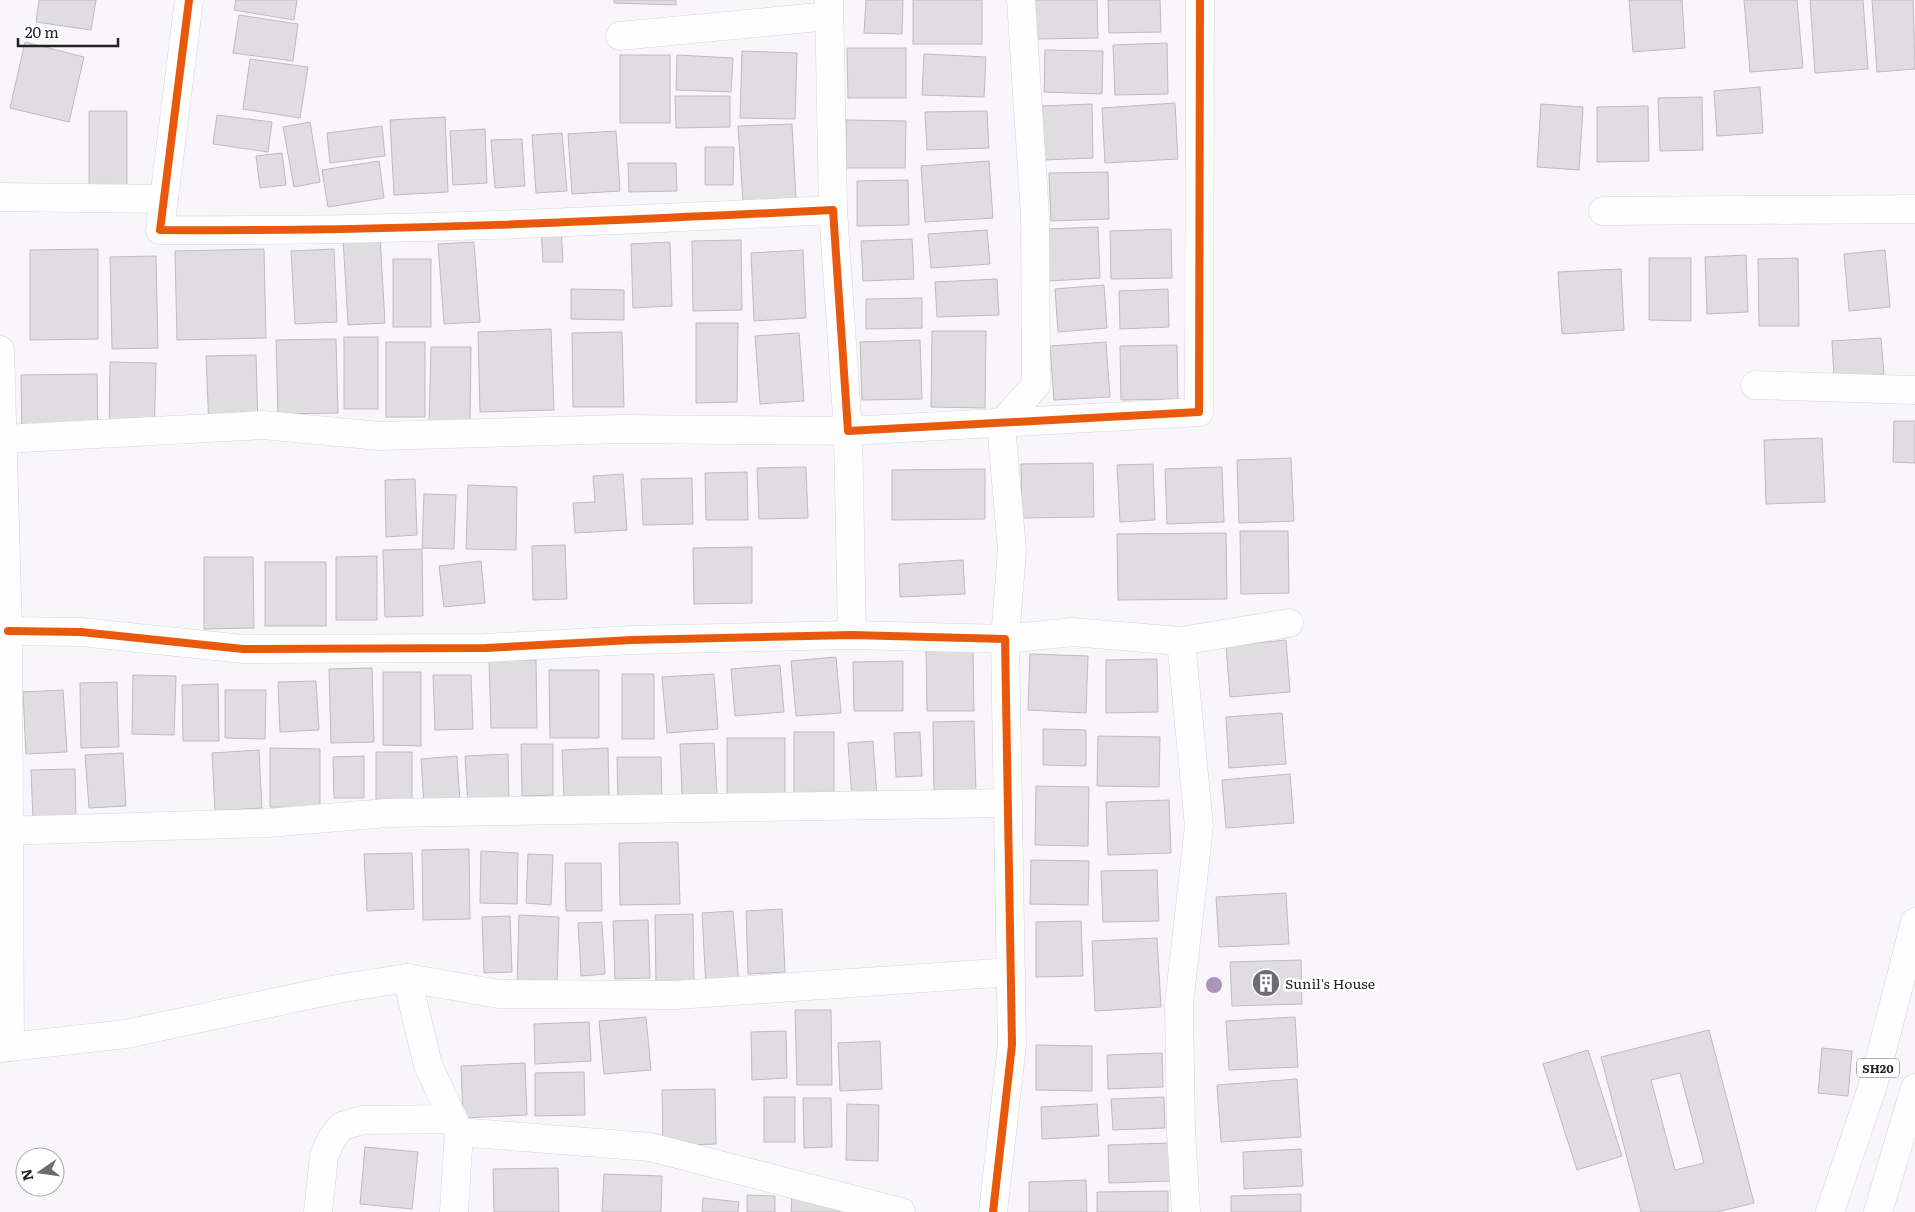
<svg xmlns="http://www.w3.org/2000/svg" width="1915" height="1212" viewBox="0 0 1915 1212" font-family="Literata,serif">
<style>
.building{fill:#e0dde1;stroke:#bebbbf;fill-rule:evenodd}
.lines{fill:none;stroke-linecap:round;stroke-linejoin:round}
.minor-casing{stroke:#d5d3d7;stroke-width:29}
.major-casing{stroke:#d5d3d7;stroke-width:29}
.minor{stroke:#fefefe;stroke-width:28}
.major{stroke:#fefefe;stroke-width:28}
.cycleway-casing{stroke:#fff;stroke-width:11}
.cycleway{stroke:#e8590c;stroke-width:8}
.tree{fill:#aa94ba}
.labels{text-anchor:middle;dominant-baseline:central;stroke-width:5;stroke-linejoin:round;paint-order:stroke}
.shield{fill:#fff;stroke:#656466;stroke-width:1}
.shield-label{font-size:12px;font-weight:bold;fill:#232125}
.poi-label{font-size:14px;fill:#232125;stroke:#fff;text-anchor:start}
</style>
<rect width="100%" height="100%" fill="#f9f6fb"/>
<!-- building -->
<g class="building">
<polygon points="39,0 96,0 91,30 36,22"/>
<polygon points="236,0 297,0 294,20 234,10"/>
<polygon points="614,0 676,0 676,5 614,3"/>
<polygon points="866,0 903,0 902,34 864,33"/>
<rect x="913" y="0" width="69" height="44"/>
<polygon points="1035,0 1097,0 1098,38 1036,39"/>
<polygon points="1108,0 1160,0 1161,32 1109,33"/>
<polygon points="1629,0 1682,0 1685,48 1633,52"/>
<polygon points="1744,0 1797,0 1803,68 1750,72"/>
<polygon points="1810,0 1863,0 1868,69 1815,73"/>
<polygon points="1872,0 1913,0 1915,69 1877,72"/>
<polygon points="239,15 298,24 293,61 233,53"/>
<polygon points="25,42 84,57 69,122 10,108"/>
<polygon points="1167,43 1168,94 1115,95 1113,45"/>
<polygon points="847,48 906,48 906,98 848,98"/>
<polygon points="1045,50 1103,51 1102,94 1044,92"/>
<polygon points="742,51 797,53 795,119 740,118"/>
<polygon points="924,54 986,57 984,97 922,95"/>
<rect x="620" y="55" width="50" height="68"/>
<polygon points="677,55 733,58 731,92 676,90"/>
<polygon points="250,59 308,67 300,118 243,109"/>
<polygon points="1760,87 1763,133 1717,136 1714,91"/>
<polygon points="675,96 730,96 730,127 676,128"/>
<polygon points="1702,97 1703,150 1660,151 1658,98"/>
<polygon points="1175,103 1178,159 1105,163 1102,108"/>
<polygon points="1092,104 1093,158 1043,160 1042,106"/>
<polygon points="1541,104 1583,107 1579,170 1537,167"/>
<polygon points="1648,106 1649,161 1597,162 1597,107"/>
<polygon points="89,111 127,111 127,201 89,202"/>
<polygon points="987,111 989,148 927,150 925,112"/>
<polygon points="217,115 272,122 268,152 213,144"/>
<polygon points="445,117 448,192 394,195 390,120"/>
<polygon points="846,120 906,121 905,168 846,168"/>
<polygon points="310,122 320,182 294,187 283,127"/>
<polygon points="792,124 796,198 743,201 738,126"/>
<polygon points="382,126 385,156 330,163 327,133"/>
<polygon points="485,129 487,183 453,185 450,131"/>
<polygon points="616,131 620,191 572,194 568,134"/>
<polygon points="562,133 567,191 536,193 532,135"/>
<polygon points="522,139 525,186 495,188 491,140"/>
<polygon points="705,147 734,147 733,185 705,185"/>
<polygon points="282,153 286,185 260,188 256,156"/>
<polygon points="379,161 384,198 328,207 322,170"/>
<polygon points="989,161 993,218 925,222 921,166"/>
<polygon points="628,163 676,163 677,191 629,192"/>
<polygon points="1108,172 1109,219 1051,221 1049,173"/>
<polygon points="908,180 909,225 857,226 857,181"/>
<polygon points="1098,227 1100,278 1049,281 1046,229"/>
<polygon points="561,228 563,262 543,262 541,229"/>
<polygon points="1171,229 1172,278 1111,279 1110,231"/>
<polygon points="987,230 990,264 931,268 928,234"/>
<polygon points="380,236 385,323 348,325 343,238"/>
<polygon points="912,239 914,279 863,281 861,241"/>
<polygon points="741,240 742,310 693,311 692,241"/>
<polygon points="474,242 480,322 444,324 438,244"/>
<polygon points="670,242 672,306 633,308 631,244"/>
<polygon points="98,249 98,339 30,340 30,250"/>
<polygon points="264,249 266,338 177,340 175,251"/>
<polygon points="334,249 337,322 295,324 291,251"/>
<polygon points="803,250 806,318 754,321 751,253"/>
<polygon points="1885,250 1890,307 1849,311 1844,254"/>
<polygon points="1746,255 1748,312 1707,314 1705,257"/>
<polygon points="156,256 158,348 112,349 110,257"/>
<polygon points="1649,258 1691,258 1691,321 1649,320"/>
<polygon points="1798,258 1799,326 1759,326 1758,259"/>
<rect x="393" y="259" width="38" height="68"/>
<polygon points="1621,269 1624,330 1562,334 1558,272"/>
<polygon points="997,279 999,315 937,317 935,282"/>
<polygon points="1104,285 1107,328 1058,332 1055,289"/>
<polygon points="571,289 624,290 624,320 571,319"/>
<polygon points="1168,289 1169,327 1120,329 1119,291"/>
<polygon points="922,298 922,328 866,329 866,299"/>
<polygon points="696,323 738,323 737,402 696,403"/>
<polygon points="551,329 554,410 480,412 478,332"/>
<polygon points="932,331 986,331 985,408 931,407"/>
<polygon points="622,332 624,407 573,407 572,333"/>
<polygon points="799,333 804,401 760,404 755,336"/>
<rect x="344" y="337" width="34" height="72"/>
<polygon points="1881,338 1884,374 1834,377 1832,341"/>
<polygon points="336,339 338,413 278,414 276,340"/>
<polygon points="920,340 922,399 862,400 860,342"/>
<rect x="386" y="342" width="39" height="75"/>
<polygon points="1106,342 1110,397 1054,400 1050,346"/>
<polygon points="1177,345 1178,399 1121,400 1120,346"/>
<polygon points="431,347 471,347 470,424 429,423"/>
<polygon points="256,355 258,427 209,428 206,356"/>
<polygon points="110,362 156,363 154,441 109,440"/>
<polygon points="97,374 98,442 22,443 21,375"/>
<polygon points="1894,421 1915,421 1915,463 1893,462"/>
<polygon points="1822,438 1825,502 1766,504 1764,440"/>
<polygon points="1291,458 1294,521 1239,523 1237,460"/>
<polygon points="1093,463 1094,517 1022,518 1021,464"/>
<polygon points="1153,464 1155,520 1120,522 1117,465"/>
<polygon points="806,467 808,518 759,519 757,468"/>
<polygon points="1222,467 1224,522 1167,524 1165,469"/>
<polygon points="985,469 985,519 892,520 892,470"/>
<polygon points="747,472 748,520 706,520 705,473"/>
<polygon points="623,474 627,530 575,533 573,503 595,502 593,476"/>
<polygon points="692,478 693,524 643,525 641,479"/>
<polygon points="415,479 417,535 386,537 385,480"/>
<polygon points="468,485 517,487 516,550 466,549"/>
<polygon points="424,494 456,495 454,549 422,548"/>
<polygon points="1240,531 1288,531 1289,593 1241,594"/>
<polygon points="1226,533 1227,599 1118,600 1117,534"/>
<polygon points="565,545 567,599 533,600 532,546"/>
<polygon points="752,547 752,603 694,604 693,548"/>
<polygon points="422,549 423,616 385,617 383,550"/>
<polygon points="377,556 377,620 336,620 336,557"/>
<polygon points="204,557 253,557 254,628 204,629"/>
<polygon points="963,560 965,594 900,597 899,564"/>
<polygon points="481,561 485,603 444,607 439,566"/>
<rect x="265" y="562" width="61" height="64"/>
<polygon points="1286,640 1290,692 1230,697 1226,646"/>
<polygon points="973,649 974,711 927,711 926,650"/>
<polygon points="1030,654 1088,656 1086,713 1028,710"/>
<polygon points="836,657 841,713 796,716 791,661"/>
<polygon points="1157,659 1158,712 1106,713 1106,660"/>
<polygon points="489,660 536,660 537,728 491,728"/>
<polygon points="903,661 903,711 854,711 853,662"/>
<polygon points="780,665 784,712 735,716 731,669"/>
<polygon points="372,668 374,742 331,743 329,669"/>
<polygon points="549,670 599,670 599,738 550,738"/>
<polygon points="383,672 421,672 421,746 383,745"/>
<rect x="622" y="674" width="32" height="65"/>
<polygon points="714,674 718,729 667,733 662,677"/>
<polygon points="133,675 176,676 174,735 132,734"/>
<polygon points="433,675 471,675 473,729 435,730"/>
<polygon points="316,681 319,730 280,732 278,682"/>
<polygon points="117,682 119,747 81,748 80,683"/>
<polygon points="218,684 219,741 183,741 182,685"/>
<polygon points="63,690 67,752 26,754 23,692"/>
<polygon points="225,690 266,690 265,739 225,738"/>
<polygon points="1282,713 1286,764 1229,768 1226,717"/>
<polygon points="974,721 976,795 934,795 933,722"/>
<polygon points="1043,729 1086,730 1086,766 1043,765"/>
<rect x="794" y="732" width="40" height="64"/>
<polygon points="920,732 922,776 896,777 894,733"/>
<polygon points="1098,736 1160,737 1159,787 1097,786"/>
<rect x="727" y="738" width="58" height="65"/>
<polygon points="873,741 877,797 852,799 848,743"/>
<polygon points="714,743 717,794 682,795 680,744"/>
<polygon points="521,744 553,744 553,795 522,796"/>
<polygon points="270,748 320,749 320,808 270,807"/>
<polygon points="608,748 609,796 564,797 562,750"/>
<polygon points="259,750 262,808 215,811 212,753"/>
<rect x="376" y="752" width="36" height="54"/>
<polygon points="123,753 126,806 89,808 85,755"/>
<polygon points="508,754 509,803 468,805 465,756"/>
<polygon points="364,756 364,798 334,798 333,757"/>
<polygon points="457,756 460,802 424,804 421,759"/>
<polygon points="617,757 661,757 662,800 618,800"/>
<polygon points="75,769 76,819 33,820 31,770"/>
<polygon points="1290,774 1294,823 1226,828 1222,780"/>
<polygon points="1036,786 1089,787 1088,846 1035,845"/>
<polygon points="1169,800 1171,853 1108,855 1106,802"/>
<polygon points="678,842 680,904 620,905 619,843"/>
<polygon points="469,849 470,919 423,920 422,850"/>
<polygon points="481,851 518,853 517,904 480,903"/>
<polygon points="412,853 414,909 367,911 364,854"/>
<polygon points="528,854 553,855 551,905 526,903"/>
<polygon points="1031,860 1089,861 1088,905 1030,904"/>
<polygon points="565,863 601,863 602,911 566,911"/>
<polygon points="1157,870 1159,921 1103,922 1101,871"/>
<polygon points="1286,893 1289,944 1219,947 1216,897"/>
<polygon points="782,909 785,972 748,974 746,911"/>
<polygon points="733,911 739,986 706,988 702,913"/>
<polygon points="693,914 694,982 656,983 655,915"/>
<polygon points="519,915 559,917 557,988 517,986"/>
<polygon points="510,916 512,972 484,973 482,917"/>
<polygon points="648,920 650,978 615,979 613,921"/>
<polygon points="1081,921 1083,976 1036,977 1036,922"/>
<polygon points="602,922 605,974 581,976 578,923"/>
<polygon points="1157,938 1161,1007 1095,1011 1092,941"/>
<polygon points="1301,960 1302,1004 1232,1006 1230,962"/>
<polygon points="795,1010 831,1010 832,1085 797,1085"/>
<polygon points="646,1017 651,1070 604,1074 599,1021"/>
<polygon points="1295,1017 1298,1067 1229,1070 1226,1021"/>
<polygon points="589,1022 591,1061 535,1064 534,1024"/>
<path d="M1709 1030 1754 1203 1717 1212H1641L1601 1057ZM1680 1073 1704 1163 1675 1170 1651 1080Z"/>
<polygon points="786,1031 787,1078 752,1080 751,1032"/>
<polygon points="880,1041 882,1089 840,1091 838,1043"/>
<polygon points="1036,1045 1092,1046 1092,1091 1036,1090"/>
<polygon points="1822,1048 1852,1051 1848,1096 1818,1093"/>
<polygon points="1588,1050 1622,1156 1577,1170 1543,1064"/>
<polygon points="1162,1053 1163,1087 1108,1089 1107,1055"/>
<polygon points="525,1063 527,1115 463,1118 461,1066"/>
<polygon points="584,1072 585,1115 535,1116 535,1073"/>
<polygon points="1297,1079 1301,1137 1221,1142 1217,1085"/>
<polygon points="715,1089 716,1144 663,1146 662,1090"/>
<rect x="764" y="1097" width="31" height="45"/>
<polygon points="1164,1097 1165,1128 1113,1130 1111,1099"/>
<polygon points="803,1098 831,1098 832,1147 804,1148"/>
<polygon points="847,1104 879,1105 878,1161 846,1160"/>
<polygon points="1097,1104 1099,1136 1042,1139 1041,1107"/>
<polygon points="1169,1143 1171,1181 1109,1183 1108,1145"/>
<polygon points="365,1147 418,1152 412,1209 360,1204"/>
<polygon points="1301,1149 1303,1186 1244,1189 1243,1152"/>
<polygon points="558,1168 559,1212 494,1212 493,1169"/>
<polygon points="604,1174 662,1176 661,1212 602,1212"/>
<polygon points="1086,1180 1087,1212 1029,1212 1029,1182"/>
<polygon points="1168,1191 1168,1212 1097,1212 1097,1192"/>
<polygon points="1301,1194 1301,1212 1231,1212 1231,1196"/>
<polygon points="747,1195 775,1196 775,1212 747,1212"/>
<polygon points="792,1195 843,1197 843,1212 791,1212"/>
<polygon points="703,1198 739,1202 738,1212 702,1212"/>
</g>
<g class="lines">
<defs>
<g id="minor">
<path d="M189 0 160 230C385 232 609 221 833 210L848 431 1199 412 1200 0"/>
<polyline points="829,0 833,210"/>
<polyline points="1021,0 1035,216 1036,385 1001,424 1012,550 1005,639 1072,632 1181,641"/>
<polyline points="620,36 829,16"/>
<polyline points="0,197 164,199"/>
<polyline points="1603,211 1915,209"/>
<polyline points="0,350 8,631 10,1047"/>
<polyline points="1755,385 1915,390"/>
<polyline points="4,439 264,425 379,436 621,429 848,431 852,635"/>
<polyline points="8,631 81,632 243,649 485,648 632,640 852,635 1005,639 1012,1045 993,1212"/>
<polyline points="0,831 268,823 386,813 1008,803"/>
<polyline points="0,1048 126,1034 337,989 407,978"/>
<polyline points="318,1212 324,1156 332,1138 342,1126 362,1120 453,1119"/>
<polyline points="454,1212 459,1132"/>
<polyline points="901,1212 650,1147 459,1132 428,1065 407,978 499,994 676,995 1011,972"/>
<polyline points="1186,1212 1181,1133 1179,1004 1199,826 1181,641 1289,623"/>
</g>
<g id="major">
<polyline points="1830,1212 1874,1082 1915,922"/>
<polyline points="1878,1212 1915,1088"/>
</g>
</defs>
<!-- minor casing -->
<use href="#minor" class="minor-casing"/>
<!-- major casing -->
<use href="#major" class="major-casing"/>
<!-- minor -->
<use href="#minor" class="minor"/>
<!-- major -->
<use href="#major" class="major"/>
<defs>
<g id="cycleway">
<path d="M189 0 160 230C385 232 609 221 833 210L848 431 1199 412 1200 0"/>
<polyline points="8,631 81,632 243,649 485,648 632,640 852,635 1005,639 1012,1045 993,1212"/>
</g>
</defs>
<!-- cycleway casing -->
<use href="#cycleway" class="cycleway-casing"/>
<!-- cycleway -->
<use href="#cycleway" class="cycleway"/>
</g>
<!-- trees -->
<circle class="tree" cx="1214" cy="985" r="8"/>
<!-- icons -->
<defs>
<symbol id="building-disc" viewBox="-11 -11 22 22"><circle r="9.5" fill="#6e6c70" stroke="#fff"/><path d="M-4-6H4V6H1V3H-1V6H-4ZM-2.5-4.3h1.7v1.8h-1.7ZM.8-4.3h1.7v1.8H.8ZM-2.5-1h1.7V.8h-1.7ZM.8-1h1.7V.8H.8Z" fill="#fff"/></symbol>
</defs>
<g fill-rule="evenodd">
<use href="#building-disc" x="1250" y="967" width="32" height="32"/>
</g>
<g class="labels">
<!-- shield labels -->
<rect class="shield" x="1857" y="1058.5" width="42" height="19" rx="4"/>
<g class="shield-label">
<text x="1878" y="1068">SH20</text>
</g>
<!-- poi labels -->
<g class="poi-label">
<text x="1285" y="983">Sunil's House</text>
</g>
</g>
<!-- north arrow -->
<g transform="translate(40 1172) rotate(257)"><circle r="24" fill="#ffffff" stroke="#a7a6a8"/>
<path d="M0-4L9 19L0 12L-9 19Z" fill="#6e6c70"/>
<text y="-8" font-size="14" font-weight="bold" text-anchor="middle" fill="#232125">N</text>
</g>
<!-- scale -->
<path d="M18 38v8h100v-8" fill="none" stroke="#232125" stroke-width="2.5"/>
<text x="25" y="38" font-size="15" fill="#232125" stroke="#ffffff" stroke-width="4" paint-order="stroke">20 m</text>
</svg>
